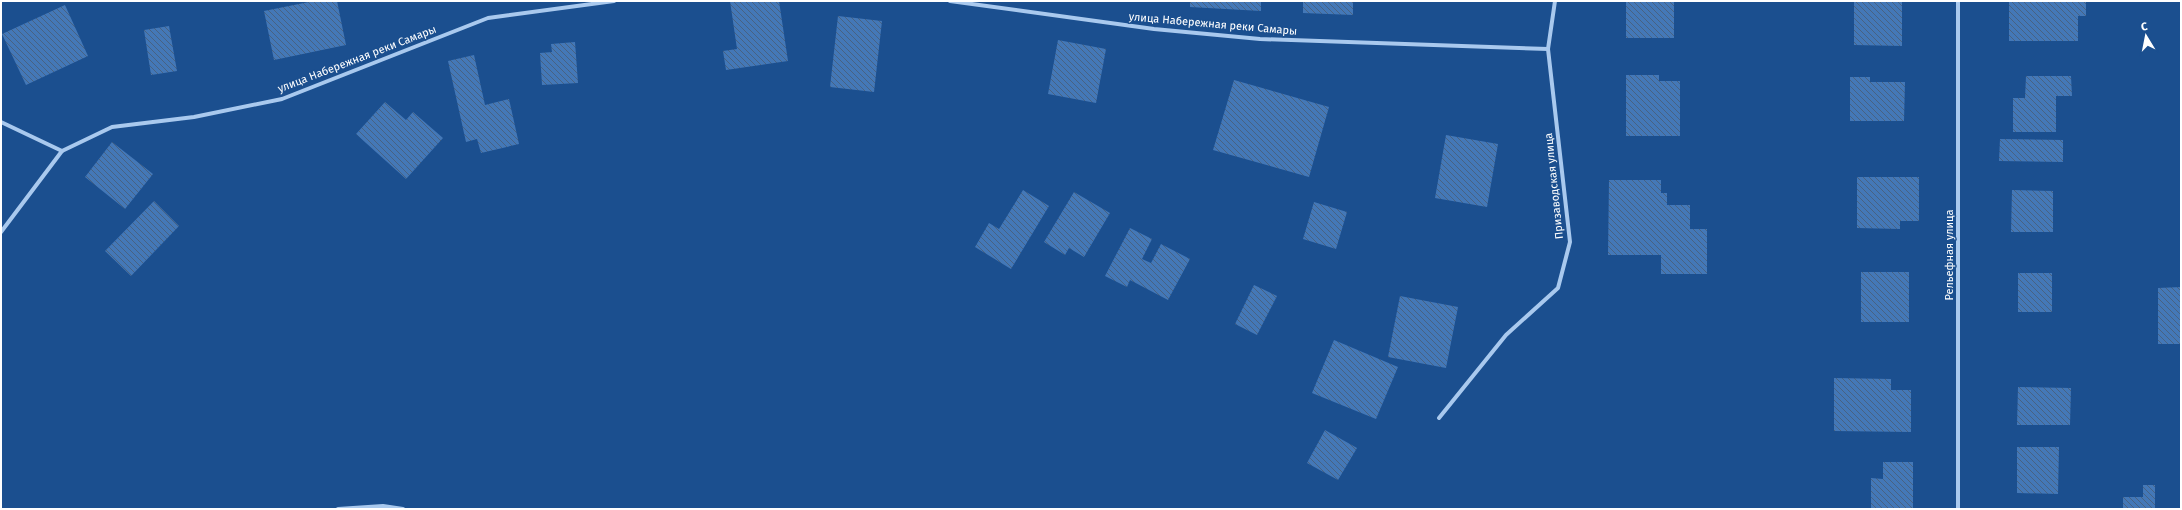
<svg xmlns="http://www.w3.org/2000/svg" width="2182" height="510" viewBox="0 0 2182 510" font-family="'Fira Sans',sans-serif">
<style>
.building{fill:url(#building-back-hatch)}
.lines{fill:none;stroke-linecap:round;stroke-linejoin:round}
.minor{stroke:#a9c9ee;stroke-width:4}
.labels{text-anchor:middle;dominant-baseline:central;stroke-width:3;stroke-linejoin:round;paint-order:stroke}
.street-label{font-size:11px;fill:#fff;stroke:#1b4f8f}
</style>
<defs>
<pattern id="building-back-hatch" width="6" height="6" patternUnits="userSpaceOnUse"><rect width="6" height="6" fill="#4478b7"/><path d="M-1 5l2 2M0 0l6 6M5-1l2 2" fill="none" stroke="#486282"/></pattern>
</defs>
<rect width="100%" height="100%" fill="#1b4f8f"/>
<!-- building -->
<g class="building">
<polygon points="314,1 337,1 346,45 274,60 264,11"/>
<polygon points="730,1 779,1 788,61 726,70 723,51 737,49"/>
<polygon points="1190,1 1261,1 1261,11 1190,7"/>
<polygon points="1303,1 1353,1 1353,15 1303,13"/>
<rect x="1626" y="1" width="48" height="37"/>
<polygon points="1854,1 1902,1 1902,46 1854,45"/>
<polygon points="2009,1 2086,1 2086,16 2078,16 2078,41 2009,41"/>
<polygon points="65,5 88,56 26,85 2,34"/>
<polygon points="838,16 882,21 874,92 830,87"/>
<polygon points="169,26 177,71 151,75 144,30"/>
<polygon points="1058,40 1106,49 1096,103 1048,94"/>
<polygon points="575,42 578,83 542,85 540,53 552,52 551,44"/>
<polygon points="474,55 485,105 509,99 519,144 481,153 477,139 466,142 448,61"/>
<polygon points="1626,75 1659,75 1659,81 1680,81 1680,136 1626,136"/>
<polygon points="2026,76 2071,76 2072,96 2056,96 2056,132 2013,132 2013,98 2025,98"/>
<polygon points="1850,77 1870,77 1870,82 1905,82 1904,121 1850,121"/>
<polygon points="1234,80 1329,107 1309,177 1213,150"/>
<polygon points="385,102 406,120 413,112 443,138 406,179 356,134"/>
<polygon points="1446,135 1498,144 1487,207 1435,198"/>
<polygon points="2000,139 2063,140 2063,162 1999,161"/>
<polygon points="112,142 153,174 125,209 85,177"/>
<polygon points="1857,177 1919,177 1919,221 1900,221 1900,229 1857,228"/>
<polygon points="1609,180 1661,180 1661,193 1667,193 1667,205 1690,205 1690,229 1707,229 1707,274 1661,274 1661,255 1608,255"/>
<polygon points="1023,190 1049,206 1011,269 975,247 989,223 999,229"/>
<polygon points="2012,190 2053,191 2053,232 2011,232"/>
<polygon points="1074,192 1110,213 1084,257 1069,248 1065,255 1044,242"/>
<polygon points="154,201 179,226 131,276 105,251"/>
<polygon points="1314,202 1347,212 1336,249 1303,239"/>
<polygon points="1130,228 1152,239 1142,259 1151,263 1161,244 1190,259 1168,300 1130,280 1127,287 1105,276"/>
<rect x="1861" y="272" width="48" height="50"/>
<rect x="2018" y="273" width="34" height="39"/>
<polygon points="1254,285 1277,296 1257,335 1235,324"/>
<polygon points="2181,287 2181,344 2158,344 2158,288"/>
<polygon points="1400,296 1458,307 1446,368 1388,357"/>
<polygon points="1334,340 1398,367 1376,419 1312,393"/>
<polygon points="1834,378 1891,379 1891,390 1911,390 1911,432 1834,431"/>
<polygon points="2018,387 2071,388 2070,425 2017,425"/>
<polygon points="1325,430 1357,448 1338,480 1307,463"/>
<polygon points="2017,447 2059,447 2058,494 2017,493"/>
<polygon points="1883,462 1913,462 1913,509 1871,509 1871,478 1883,479"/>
<polygon points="2143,485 2155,485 2155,509 2123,509 2123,497 2143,497"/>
</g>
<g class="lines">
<!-- minor -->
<g class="minor">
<polyline points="950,1 1154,29 1260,39 1548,49"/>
<polyline points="1,122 62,151 112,127 194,117 282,99 488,18 614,1"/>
<polyline points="1,232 62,151"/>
<polyline points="1439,418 1506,335 1558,288 1570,242 1548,49 1555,1"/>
<polyline points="338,509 383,506 403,509"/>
<polyline points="1958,509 1958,1"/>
</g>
</g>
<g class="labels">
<!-- street labels -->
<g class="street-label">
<text transform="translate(1213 24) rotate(5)">улица Набережная реки Самары</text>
<text transform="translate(357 59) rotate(-21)">улица Набережная реки Самары</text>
<text transform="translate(1554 186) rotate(-96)">Призаводская улица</text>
<text transform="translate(1949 255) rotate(-90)">Рельефная улица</text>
</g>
</g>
<!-- border -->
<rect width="2182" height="510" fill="none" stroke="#ffffff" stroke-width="4"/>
<!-- north arrow -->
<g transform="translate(2146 36) rotate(350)" stroke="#1b4f8f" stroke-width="3" paint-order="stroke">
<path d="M0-3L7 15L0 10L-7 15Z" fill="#ffffff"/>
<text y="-6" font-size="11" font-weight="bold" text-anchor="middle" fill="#ffffff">С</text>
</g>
</svg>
